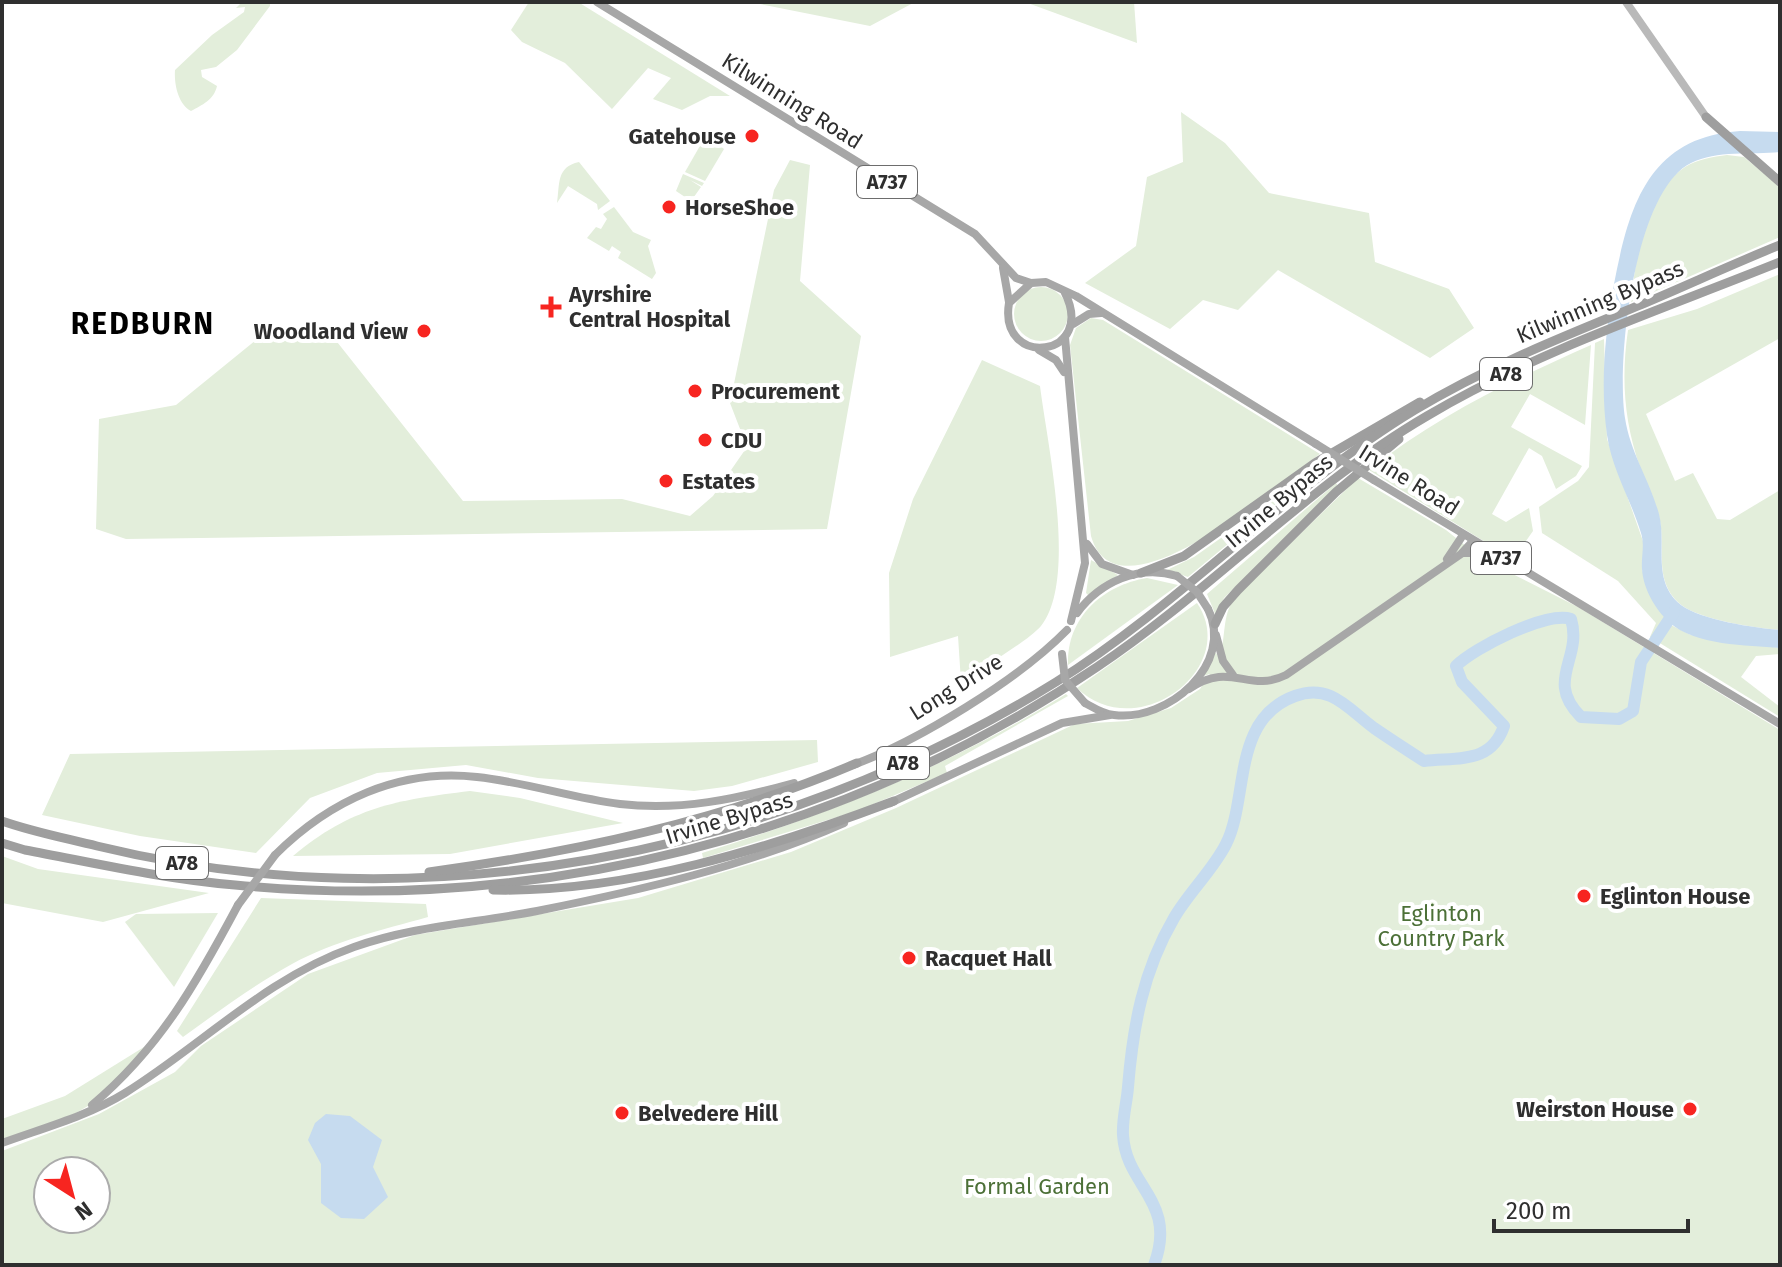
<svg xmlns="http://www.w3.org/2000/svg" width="1782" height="1267" viewBox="0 0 1782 1267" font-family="'Fira Sans',sans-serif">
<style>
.green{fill:#e3eedb;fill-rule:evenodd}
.water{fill:#c6dbef}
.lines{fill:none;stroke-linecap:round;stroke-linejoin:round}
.river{stroke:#c6dbef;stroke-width:12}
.secondary{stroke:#b9b9b9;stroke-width:8}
.primary{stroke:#a7a7a7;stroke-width:8}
.trunk{stroke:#9e9e9e;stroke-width:9}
.primary-bridge{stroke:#a7a7a7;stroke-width:8}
.poi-dot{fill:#f72520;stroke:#fff;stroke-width:3}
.labels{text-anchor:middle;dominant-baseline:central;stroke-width:8;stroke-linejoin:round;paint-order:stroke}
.shield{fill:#fff;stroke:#6d6d6d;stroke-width:2}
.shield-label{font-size:20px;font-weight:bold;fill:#2f2f2f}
.street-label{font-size:22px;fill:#2f2f2f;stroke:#fff}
.poi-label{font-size:22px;font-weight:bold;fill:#2f2f2f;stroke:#fff;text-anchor:start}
.park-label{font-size:22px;fill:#4c7037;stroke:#fff}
.district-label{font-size:30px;font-weight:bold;letter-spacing:2px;fill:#000;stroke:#fff}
</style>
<rect width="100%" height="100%" fill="#fff"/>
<!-- green -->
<g class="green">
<path d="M242 2H270V6L237 50 216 67 201 70 202 77 217 86C214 100 202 105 191 111 178 104 174 84 175 70L212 35 244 12 245 7 236 8Z"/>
<polygon points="529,2 578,2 730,96 710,96 682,110 653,99 671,78 648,68 612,109 565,63 522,42 511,30"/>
<polygon points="750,2 915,2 870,26"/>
<polygon points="1025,2 1134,2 1137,43"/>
<polygon points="1181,112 1225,143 1269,193 1369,213 1375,262 1449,289 1474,328 1430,358 1278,270 1238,310 1203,300 1170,329 1085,283 1136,246 1147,177 1183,162"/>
<polygon points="712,140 724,149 705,181 685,172 701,144"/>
<path d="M1727 155 1744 157 1780 187V237L1631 302C1635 259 1646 192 1685 167 1698 159 1713 157 1727 155Z"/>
<polygon points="790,160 810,165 800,281 861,336 827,529 126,539 96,529 99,419 176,405 261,336 330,333 463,501 622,499 690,516 713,496 747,447 730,403 774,190"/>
<path d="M579 162 610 201 598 210 597 204 568 186 557 203C560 184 556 167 579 162Z"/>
<polygon points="683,174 704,183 702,186 690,180 701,187 691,201 676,191"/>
<polygon points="614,207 633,232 651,240 648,246 656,273 652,279 618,258 621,252 612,246 609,251 587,238 596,227 601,229 607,219 603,214"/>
<path d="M1780 274V338L1646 414 1675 481 1693 473 1717 519 1730 520 1780 490V630C1755 628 1700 620 1680 604 1651 579 1668 544 1658 513 1654 497 1645 483 1640 467 1624 421 1621 378 1628 330L1697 309Z"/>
<circle cx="1041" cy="314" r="27"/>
<path d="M1091 318 1103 320 1320 454C1283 480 1117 628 1091 536L1070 345 1076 328Z"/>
<polygon points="1604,339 1607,439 1644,544 1642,570 1671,625 1691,635 1780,648 1780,654 1756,656 1741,677 1780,707 1780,717 1650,637 1656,623 1618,581 1542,533 1539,507 1578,481 1589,467 1595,343"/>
<path d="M1591 345 1585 425 1530 394 1511 427 1582 466 1576 476 1556 489 1542 456 1529 448 1492 514 1506 522 1529 508 1533 531 1516 555 1503 553 1369 470C1438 415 1512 380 1591 345Z"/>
<path d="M982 360 1040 386C1047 443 1078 580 1041 626 1027 642 981 668 961 682L958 636 890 657 889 573 913 499Z"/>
<polygon points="1316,471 1188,577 1167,570 1194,557"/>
<path d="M1358 478 1446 530 1481 558 1578 607 1780 730V1265H2V1151L99 1114 175 1072 201 1046 308 974 415 935 638 898 791 852 896 808 1075 724 1128 721 1171 708 1200 689 1210 674 1203 676 1215 652 1219 657C1227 636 1221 617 1235 597ZM48 1171H96V1219H48Z"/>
<polygon points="1336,483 1338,486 1224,598 1216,616 1207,594"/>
<polygon points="1091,560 1118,575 1088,595 1086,593"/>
<path d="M1147 578 1178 585 1068 665C1066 618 1103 585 1147 578Z"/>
<path d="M1197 603C1241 668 1137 746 1077 688Z"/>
<path d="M1066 694 1068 696 945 766 947 773 857 811 703 858 702 853C830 814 952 765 1066 694Z"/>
<polygon points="817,740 818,762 732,786 694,791 538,778 466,765 377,773 310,798 256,853 140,836 42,815 70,754"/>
<path d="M470 791 520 798 623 823 450 854 293 856C351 807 397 800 470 791Z"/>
<polygon points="2,856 38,869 209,893 103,922 2,903"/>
<path d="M261 898 426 904 428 917C382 930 334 941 292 964 254 985 219 1011 183 1037L177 1031Z"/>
<polygon points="218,913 174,987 125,922 136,914"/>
<polygon points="144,1047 145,1054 98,1100 66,1119 2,1139 2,1119 65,1096"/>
</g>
<!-- water -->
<g class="water">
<path d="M1740 131 1780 132V152C1751 155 1717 150 1691 163 1634 191 1616 361 1625 418 1630 452 1650 481 1659 514 1667 545 1651 581 1681 605 1701 620 1755 628 1780 630V648C1747 645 1695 646 1669 622 1655 609 1643 588 1642 569 1641 556 1645 546 1641 533 1631 500 1612 470 1607 435 1600 384 1605 334 1614 284 1629 207 1648 137 1740 131Z"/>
<polygon points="326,1114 350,1116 382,1140 373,1167 388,1197 364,1219 341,1218 321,1203 321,1164 308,1140 315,1123"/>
</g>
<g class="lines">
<!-- river -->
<path class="river" d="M1154 1265C1178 1201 1126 1187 1123 1135 1122 1119 1127 1102 1128 1087 1133 1026 1143 971 1174 918 1189 892 1213 870 1226 844 1249 799 1231 719 1295 696 1331 683 1348 709 1374 728 1390 739 1407 750 1424 761 1459 757 1491 764 1504 726L1462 682 1456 666C1474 648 1546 611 1571 619 1583 659 1544 680 1581 717L1619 719 1633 711 1641 662 1674 612"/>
<!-- secondary -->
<polyline class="secondary" points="1626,2 1706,117"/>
<!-- primary -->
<g class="primary">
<polyline points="597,2 975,234 1016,278 1031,283"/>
<polyline points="1003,268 1009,302"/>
<path d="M1064 291C1099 358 998 370 1009 303L1031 283 1046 282 1076 296 1316 444"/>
<polyline points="1073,324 1089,314 1101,313"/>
<polyline points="1065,337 1085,563 1071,621"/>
<polyline points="1039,350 1056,360 1064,372"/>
<polyline points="1374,480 1780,724"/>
<polyline points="1087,544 1102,564 1133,575"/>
<polyline points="1463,553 1480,553 1492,558"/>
<polyline points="1447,559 1463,535"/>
<path d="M1077 613C1100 582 1139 564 1177 576"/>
<polyline points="1216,635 1223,661 1233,675"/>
<path d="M1189 689C1231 660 1248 694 1286 675L1461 554 1473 541"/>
<path d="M1085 703C1094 708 1103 714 1114 715 1168 722 1235 664 1208 609"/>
<path d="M853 765C918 741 1018 680 1067 630"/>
<polyline points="890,803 1062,723 1110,715"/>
<path d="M275 855C329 801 399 768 477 777 525 782 572 798 620 804 681 811 736 799 794 783"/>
<path d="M92 1105C160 1048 197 982 238 905"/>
<path d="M2 1143C43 1128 88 1116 125 1093 202 1045 266 978 354 947 413 926 476 923 537 911 641 890 747 866 844 823"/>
</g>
<!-- trunk -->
<g class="trunk">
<polyline points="1706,117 1780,182"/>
<polyline points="1141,573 1184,556 1315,463 1420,402"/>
<polyline points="1215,624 1223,607 1238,590 1336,492 1399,439"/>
<path d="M2 821C33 832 65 838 97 846 421 925 774 857 1056 682 1184 602 1286 488 1415 410 1488 366 1567 335 1645 303 1690 284 1735 263 1780 245"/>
<path d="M2 843 25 850C95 863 164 879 235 885 538 914 844 837 1097 667 1212 590 1307 486 1427 416 1537 351 1661 310 1780 262"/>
<path d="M429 872C575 852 721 821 857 763"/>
<path d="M493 890C627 893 770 848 894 801"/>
</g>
<!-- primary-bridge -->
<g class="primary-bridge">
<polyline points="1316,444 1374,480"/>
<polyline points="1177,576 1197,592 1208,609"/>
<polyline points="1062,654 1065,680 1085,703"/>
<polyline points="238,905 275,855"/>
</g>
</g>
<!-- markers -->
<g class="poi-dot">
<circle cx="752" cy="136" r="8"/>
<circle cx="669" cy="207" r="8"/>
<path d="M547 295h8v8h8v8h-8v8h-8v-8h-8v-8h8z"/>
<circle cx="424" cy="331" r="8"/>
<circle cx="695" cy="391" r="8"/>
<circle cx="705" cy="440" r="8"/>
<circle cx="666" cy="481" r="8"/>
<circle cx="1584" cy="896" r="8"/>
<circle cx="909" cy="958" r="8"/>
<circle cx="1690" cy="1109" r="8"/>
<circle cx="622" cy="1113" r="8"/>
</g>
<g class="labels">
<!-- shield labels -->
<g class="shield">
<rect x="857" y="166" width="60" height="32" rx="6"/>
<rect x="1480" y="358" width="52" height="32" rx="6"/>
<rect x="1471" y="542" width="60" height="32" rx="6"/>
<rect x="877" y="747" width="52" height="32" rx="6"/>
<rect x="156" y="847" width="52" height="32" rx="6"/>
</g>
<g class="shield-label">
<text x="887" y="182">A737</text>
<text x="1506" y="374">A78</text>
<text x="1501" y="558">A737</text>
<text x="903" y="763">A78</text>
<text x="182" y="863">A78</text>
</g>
<!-- street labels -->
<g class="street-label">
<text transform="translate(792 101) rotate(32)">Kilwinning Road</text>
<text transform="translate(1600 302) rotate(-23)">Kilwinning Bypass</text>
<text transform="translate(1409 480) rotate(32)">Irvine Road</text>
<text transform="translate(1279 501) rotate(-40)">Irvine Bypass</text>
<text transform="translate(956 687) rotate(-32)">Long Drive</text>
<text transform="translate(729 818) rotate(-17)">Irvine Bypass</text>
</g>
<!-- poi labels -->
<g class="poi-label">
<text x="736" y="136" text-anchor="end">Gatehouse</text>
<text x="685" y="207">HorseShoe</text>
<text x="569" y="294">Ayrshire<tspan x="569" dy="25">Central Hospital</tspan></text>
<text x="408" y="331" text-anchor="end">Woodland View</text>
<text x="711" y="391">Procurement</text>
<text x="721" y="440">CDU</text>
<text x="682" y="481">Estates</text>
<text x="1600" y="896">Eglinton House</text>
<text x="925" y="958">Racquet Hall</text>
<text x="1674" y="1109" text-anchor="end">Weirston House</text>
<text x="638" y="1113">Belvedere Hill</text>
</g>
<!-- park labels -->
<g class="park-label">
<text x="1441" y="913">Eglinton<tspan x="1441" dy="25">Country Park</tspan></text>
<text x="1037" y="1186">Formal Garden</text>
</g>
<!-- district labels -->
<g class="district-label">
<text x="143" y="324">REDBURN</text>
</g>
</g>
<!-- border -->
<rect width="1782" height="1267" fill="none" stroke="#2f2f2f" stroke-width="8"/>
<!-- north arrow -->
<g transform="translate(72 1195) rotate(144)"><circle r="38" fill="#ffffff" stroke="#acacac" stroke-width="2"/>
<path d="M0-6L14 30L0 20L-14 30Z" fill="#f72520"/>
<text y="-12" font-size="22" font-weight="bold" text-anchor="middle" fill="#2f2f2f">N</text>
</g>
<!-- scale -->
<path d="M1494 1219v12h194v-12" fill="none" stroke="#2f2f2f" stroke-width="4"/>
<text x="1506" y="1219" font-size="24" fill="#2f2f2f" stroke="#ffffff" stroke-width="6" paint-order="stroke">200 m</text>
</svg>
